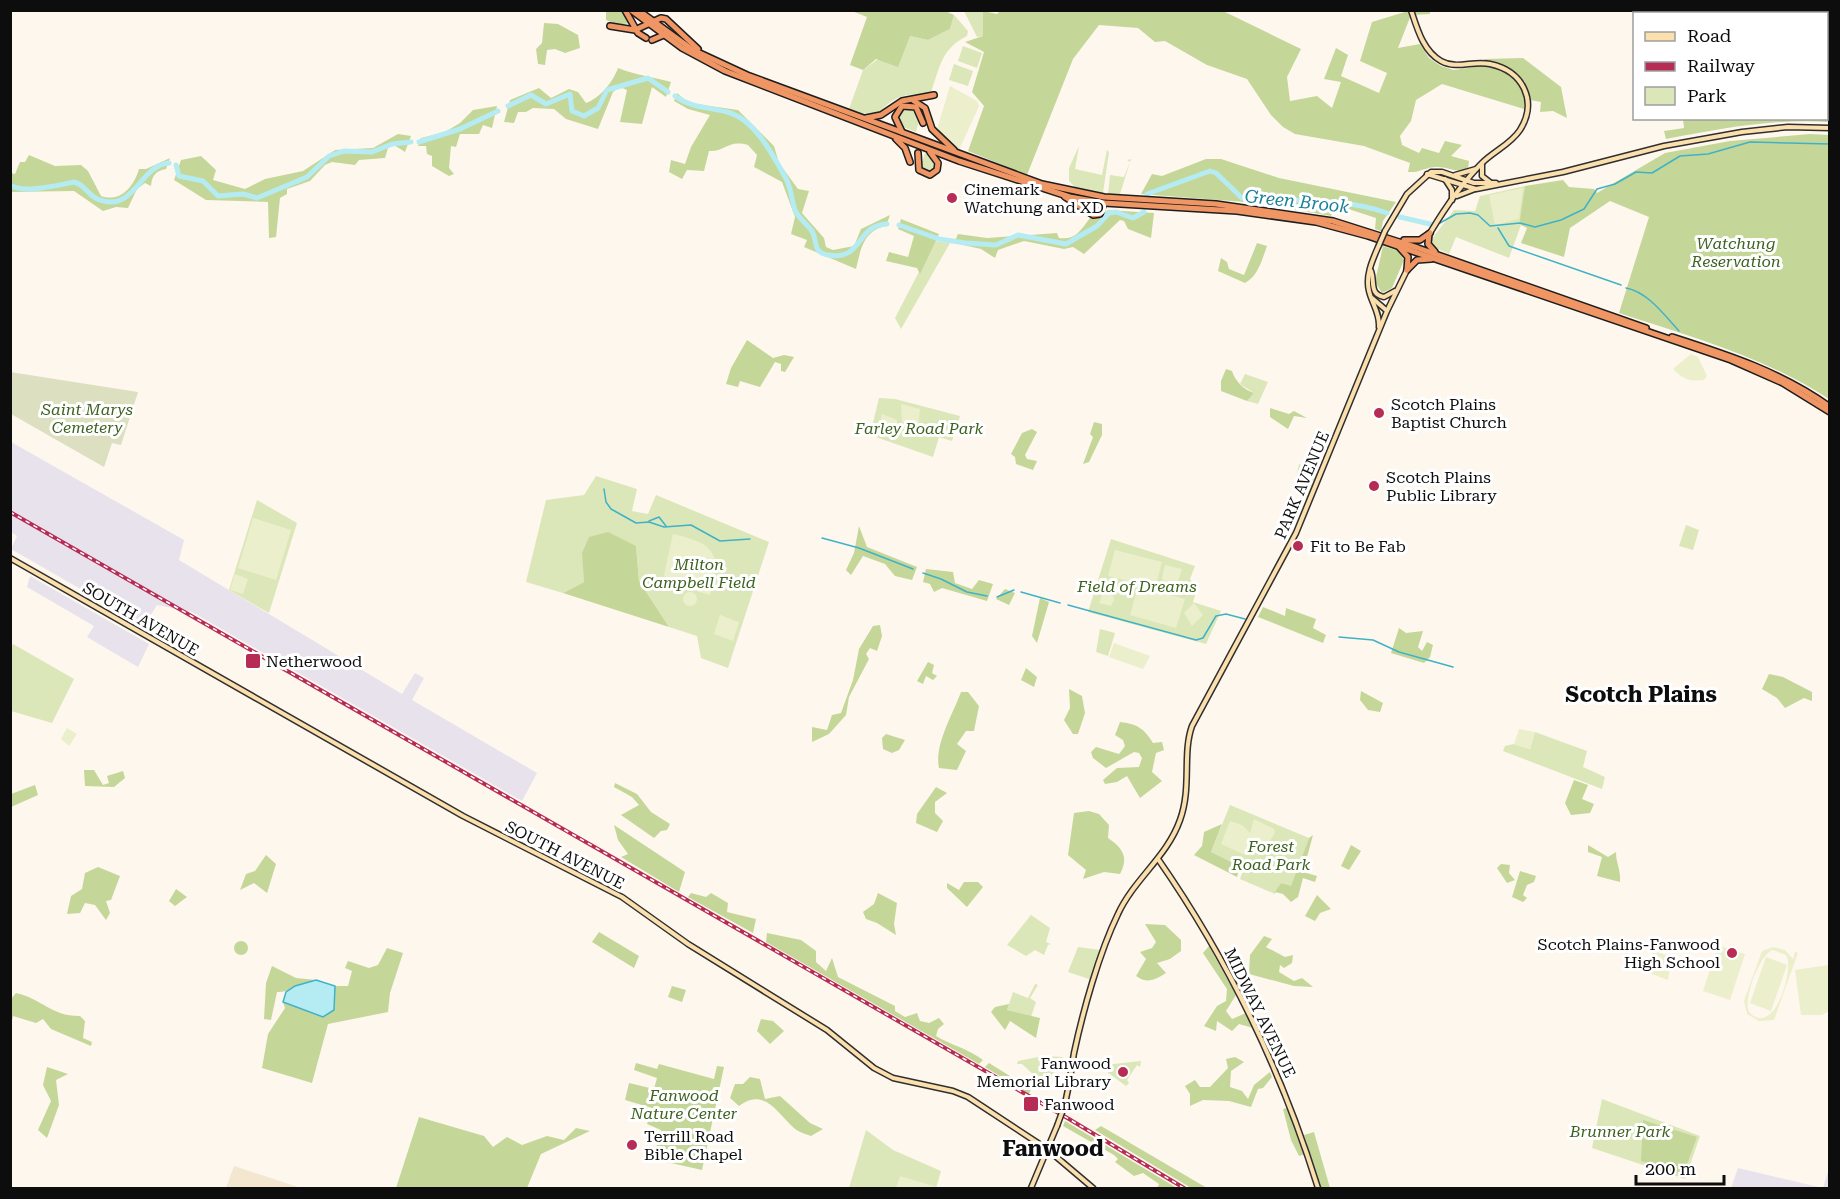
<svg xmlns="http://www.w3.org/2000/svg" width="1840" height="1199" viewBox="0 0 1840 1199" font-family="'Roboto Serif',serif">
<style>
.industrial{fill:#e8e2ec}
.farmland{fill:#f3e7cf}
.green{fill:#dce7b9}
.forest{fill:#c4d799}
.cemetery{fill:#dcdfc0}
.pitch{fill:#ebefcb;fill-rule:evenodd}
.water{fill:#b5ebf3;stroke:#40b2c7;stroke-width:1.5}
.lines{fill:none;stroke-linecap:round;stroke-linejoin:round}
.stream{stroke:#40b2c7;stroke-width:1.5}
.river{stroke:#b5ebf3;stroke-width:5}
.secondary-casing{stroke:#2f2f2f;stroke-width:7}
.trunk-casing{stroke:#1e1e1e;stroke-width:8}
.secondary{stroke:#fbdfac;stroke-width:4}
.trunk{stroke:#f09664;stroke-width:5}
.rail-casing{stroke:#b72c54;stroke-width:4}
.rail{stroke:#fff;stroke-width:1.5;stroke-dasharray:4.5;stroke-linecap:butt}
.secondary-bridge-casing{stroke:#2f2f2f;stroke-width:7;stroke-linecap:butt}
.secondary-bridge{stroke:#fbdfac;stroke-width:4}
.poi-dot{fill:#b72c54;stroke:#fff;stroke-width:2}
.labels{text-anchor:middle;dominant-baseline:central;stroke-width:6;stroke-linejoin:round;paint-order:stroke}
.poi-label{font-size:16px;fill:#0d0d0d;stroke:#fff;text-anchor:start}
.park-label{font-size:16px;font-style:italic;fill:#3e6221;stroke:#fff}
.street-label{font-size:16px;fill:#0d0d0d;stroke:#fff}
.water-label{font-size:18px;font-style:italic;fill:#1c8199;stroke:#fff}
.district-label{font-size:22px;font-weight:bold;fill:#0d0d0d;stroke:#fff}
</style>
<rect width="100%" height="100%" fill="#fef7ee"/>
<!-- industrial -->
<g class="industrial">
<polygon points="11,442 184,540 179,560 402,694 415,673 424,678 412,700 537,773 522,801 192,612 157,605 147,621 153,624 150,629 11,549 17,536 11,532"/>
<polygon points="30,576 149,644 138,667 87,637 94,626 27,587"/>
<polygon points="1738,1168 1823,1188 1829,1168 1829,1188 1731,1188"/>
</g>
<!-- farmland -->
<polygon class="farmland" points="234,1166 298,1187 297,1188 226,1188"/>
<!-- green -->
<g class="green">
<polygon points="964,11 983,11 983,36 977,37"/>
<path d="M954 15 968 31 967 36C941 49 940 67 931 92 922 96 912 93 903 96 875 105 887 123 849 109L863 70 910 36 928 40 950 29Z"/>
<polygon points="963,46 982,53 977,68 958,61"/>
<polygon points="954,64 973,71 968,86 949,80"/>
<polygon points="905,108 916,110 920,117 916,132 901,126 897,118"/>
<polygon points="1079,146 1075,169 1102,175 1107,150 1109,152 1103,193 1076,188 1069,181 1069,168"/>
<polygon points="925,153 933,156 935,170 928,173 920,169"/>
<polygon points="1131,159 1120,194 1108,194 1110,175 1124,177 1130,162 1127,160"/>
<polygon points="1525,186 1521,225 1509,258 1456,237 1449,254 1434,247 1431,240 1454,210 1475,211 1480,196"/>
<polygon points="935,241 950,243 901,329 895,318"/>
<polygon points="1245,374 1268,382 1258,404 1247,401 1254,393 1240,384"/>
<polygon points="879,398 895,399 960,416 952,441 939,437 933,457 870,435"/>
<polygon points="1299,464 1318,474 1307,500 1294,487"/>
<polygon points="596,476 637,489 632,511 648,514 656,495 769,542 728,668 701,658 697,636 669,627 639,581 636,546 583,553 584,582 563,593 526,582 546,500 584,495"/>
<polygon points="257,500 297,523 269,613 229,590"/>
<polygon points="1686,525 1699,530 1693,550 1679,546"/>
<polygon points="1111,539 1195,566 1190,579 1197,589 1193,602 1221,611 1206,644 1088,612"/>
<polygon points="1100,629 1115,633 1108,656 1096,652"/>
<polygon points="13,644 74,679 52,723 11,711 10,652"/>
<polygon points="1535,732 1587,751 1583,767 1605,777 1602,789 1503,751 1505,746 1514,744 1530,749"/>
<polygon points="1230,805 1309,838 1291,887 1281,883 1275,894 1240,879 1244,868 1211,852"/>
<polygon points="1031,915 1050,928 1046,942 1051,944 1048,945 1044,955 1035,950 1026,956 1007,945"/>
<polygon points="1078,947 1100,950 1092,980 1068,972"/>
<polygon points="1035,984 1038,985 1030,998 1036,1002 1031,1017 1007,1010 1013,992 1028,998"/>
<polygon points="1043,1056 1063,1057 1057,1064 1050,1082 1038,1079 1022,1064 1017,1064 1018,1061"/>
<polygon points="1141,1061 1140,1067 1137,1065 1127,1080 1129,1083 1126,1086 1102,1068 1104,1065"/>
<polygon points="1602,1099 1700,1136 1685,1179 1592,1148"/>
<polygon points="866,1130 893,1150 941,1171 936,1188 849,1188"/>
</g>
<!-- forest -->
<g class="forest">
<polygon points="943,10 954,15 950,29 928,40 910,36 898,67 876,59 863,70 850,65 867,17 852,11"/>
<path d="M1001 10 1223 11 1301 49 1287 77 1290 101 1317 96 1332 108 1341 82 1324 79 1336 48 1348 55 1341 76 1379 93 1387 73 1360 61 1372 22 1408 11H1430V14L1411 15 1398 48 1420 44 1429 58 1441 66 1454 70 1474 67 1485 59 1523 58 1561 87 1567 118 1553 111 1540 112 1541 102 1525 99 1524 109 1442 84 1416 100 1411 121 1400 136 1402 145 1419 153 1422 148 1439 153 1445 141 1462 145 1451 156 1469 161 1468 168C1457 174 1449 167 1438 167 1427 166 1420 173 1408 172L1410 163 1364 146 1295 134 1283 127 1271 115 1247 79 1207 65 1165 41 1155 42 1138 28 1099 25 1073 59 1027 175 968 151 984 106 972 92 984 52 965 42 983 36V11L997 14Z"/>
<polygon points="606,11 621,11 628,17 629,23 619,25 606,20"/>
<polygon points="544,23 558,24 578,35 580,48 565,53 555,49 547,50 545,65 538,64 536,49 542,43"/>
<path d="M618 68C636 75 653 77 671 82L666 97 652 87 642 124 620 122 627 90 620 87 613 92 598 129 566 119 554 109 533 108 526 112H518L514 123 504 122 510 100 539 88 551 98 569 89 578 92 586 103C600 98 613 82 618 68Z"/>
<path d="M677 93 689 103 738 110 774 146 779 163 798 189 809 191 802 213 824 238 826 247 833 250 854 246 861 229 890 215 886 226C863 231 861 249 856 269L804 247 807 240 791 234 795 217 782 182 754 167 757 155 748 145C728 139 725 152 709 151L704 171 687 170 682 179 669 172 671 160 685 164 691 147 710 115 688 109 674 101Z"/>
<polygon points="497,106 492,128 483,125 479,134 460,134 456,147 451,146 449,168 454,174 449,176 432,166 432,156 427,154 426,146 418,146 421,138 445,132 460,123 473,110"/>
<path d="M1827 112H1829V122C1775 118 1719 129 1666 139L1664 131 1684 128 1683 119 1826 118Z"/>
<polygon points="398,134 411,136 405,152 394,145 388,148 385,158 359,160 355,165 332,162 325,165 310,181 287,189 287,194 280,198 276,237 269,238 268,202 206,200 174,180 181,160 201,156 216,170 213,180 245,189 265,179 303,171 335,150 373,148"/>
<path d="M1810 134 1829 135V399C1765 357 1692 337 1619 313L1649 217 1610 201 1570 228 1564 257 1521 243 1527 228 1521 225 1520 220 1525 186 1563 180 1569 187 1594 189 1597 193 1665 153 1730 141Z"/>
<path d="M29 155 55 166 81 165 88 171 101 196C121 203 134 186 139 169H146L170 158 166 169C156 171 152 175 151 186L145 183 137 189 128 208 116 207 103 211 74 191 11 192V173L15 174 20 162H25Z"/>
<polygon points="1206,159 1221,159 1279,178 1396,202 1383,221 1381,231 1375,229 1376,218 1336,205 1331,216 1258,203 1141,194 1152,174 1162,176"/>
<path d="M1108 210 1154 213 1151 238 1128 229 1124 221 1120 220 1084 254 1073 247 1064 249 1024 241 998 250 995 258 981 249 954 243 958 234 987 238 1057 233 1059 238C1076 240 1080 231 1090 218H1098Z"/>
<polygon points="901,219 939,234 920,274 917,268 886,261 889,252 908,257 914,236 898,229"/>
<path d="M1257 243 1267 246C1262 260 1258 276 1245 283L1218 271 1221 258 1227 262 1229 269 1244 275Z"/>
<polygon points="1383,246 1399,251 1404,260 1392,288 1382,293 1375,282"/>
<polygon points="747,340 773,358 784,355 794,357 785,372 781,371 781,364 775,362 760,387 740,381 738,387 726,384 731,368"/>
<path d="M1226 369 1232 371C1235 381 1244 390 1254 393L1247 401 1221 391V381Z"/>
<polygon points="1270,408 1289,414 1294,411 1307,418 1294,416 1288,429 1270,417"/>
<polygon points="1094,422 1102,424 1102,435 1089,462 1083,464 1093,437 1090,434"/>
<polygon points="1032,429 1037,432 1025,455 1027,459 1037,461 1033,470 1016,464 1015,457 1011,454 1022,433"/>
<polygon points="859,526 867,547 917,567 912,580 895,576 885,564 863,556 851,575 846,570 854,553"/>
<polygon points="608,532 636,546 639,581 669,627 563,593 584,582 582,553 589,537"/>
<polygon points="926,569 953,572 955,583 972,589 979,580 993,584 987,601 942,588 934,592 930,584 923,582"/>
<polygon points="1005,589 1015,593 1009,605 996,599"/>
<polygon points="1040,598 1049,602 1037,643 1032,636"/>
<polygon points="1263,607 1285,616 1286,608 1316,619 1313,628 1326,635 1323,643 1258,617"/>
<polygon points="880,625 882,636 877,651 870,648 866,654 869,659 849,697 846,715 829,734 812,742 812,727 827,730 832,715 841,713 853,680 859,649 873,626"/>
<polygon points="1399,628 1406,633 1423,631 1418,647 1422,651 1427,642 1433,645 1430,657 1424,663 1391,653"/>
<polygon points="928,662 934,665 932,673 937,676 933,680 926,676 923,684 917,681"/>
<polygon points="1026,668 1037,677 1034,687 1021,680"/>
<polygon points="1769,674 1783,677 1812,692 1812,701 1804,698 1785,708 1777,698 1762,689"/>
<polygon points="1069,689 1082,696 1085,713 1078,734 1073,734 1064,720 1070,708"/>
<polygon points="1361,691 1383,703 1380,712 1368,710 1360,700"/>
<path d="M961 692H968L979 706 974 731H966L957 744 966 751 957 770 939 768C934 745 953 714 961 692Z"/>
<path d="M1120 722C1137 724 1144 728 1153 743L1162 742 1164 750 1156 753 1152 772 1162 781 1140 798 1127 776 1117 782 1105 784 1103 780 1117 768 1139 767 1142 758 1139 753 1134 752 1106 768 1093 758 1091 752 1096 747 1119 754 1125 746 1123 740 1115 735Z"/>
<polygon points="886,734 905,740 899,750 892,753 883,749 882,738"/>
<polygon points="84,770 94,770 103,785 109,783 107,776 123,771 125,778 114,787 85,786"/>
<polygon points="1574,780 1588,785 1582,799 1594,804 1590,813 1571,815 1565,803"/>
<polygon points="615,783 637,794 651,812 670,824 667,830 661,831 654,838 621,815 639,805 632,797 614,787"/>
<polygon points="35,785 38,795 11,807 11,794"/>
<polygon points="936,787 947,793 935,802 935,813 943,821 937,832 916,823 917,814"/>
<path d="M1089 811 1099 814 1109 825 1108 838C1123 848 1129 858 1120 874L1104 872 1083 879 1086 870 1068 855 1074 813Z"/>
<polygon points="1222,824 1211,852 1244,868 1239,870 1237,877 1194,855 1202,846 1204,832"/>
<polygon points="614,825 685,872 679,892 621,857 628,854 618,840"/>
<polygon points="1313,835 1303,872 1317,876 1315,882 1303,878 1298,897 1291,902 1283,894 1275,892 1281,883 1291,886 1309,838"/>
<polygon points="1351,845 1361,851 1349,870 1341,866"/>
<path d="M1588 845 1608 857 1616 852C1616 864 1621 869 1620 882L1597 876 1602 857 1588 852Z"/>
<polygon points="266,855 276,864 267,893 254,883 240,890 246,874 255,871"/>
<polygon points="1501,864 1510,865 1509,873 1515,880 1507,883 1497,868"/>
<polygon points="98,867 120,876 111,900 106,901 110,913 106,920 95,905 85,903 80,913 67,914 71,896 82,889 85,873"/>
<polygon points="1520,871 1536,876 1534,882 1527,885 1523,895 1527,898 1523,902 1512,897"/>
<polygon points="964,882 978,882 983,887 967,907 947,888 947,883 959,890"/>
<polygon points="176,889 187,897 175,906 169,901"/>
<polygon points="691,893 706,897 711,893 728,903 727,912 756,919 753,933 688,897"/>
<polygon points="878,893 897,903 894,924 896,935 877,923 866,919 863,912 874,904"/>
<polygon points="1317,895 1331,909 1320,913 1315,921 1305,916"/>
<path d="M1145 924 1165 925 1181 940V951L1170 959 1157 963 1166 973C1155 980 1147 984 1136 976L1146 959 1140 952 1152 948 1156 942Z"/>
<polygon points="599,932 639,956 634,968 592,942"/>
<path d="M767 933 801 940 816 951V962L826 971 832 958 838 977 895 1006V1011L905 1017 917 1013 920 1021 929 1023 939 1018 944 1024 938 1029 936 1036C951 1045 969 1049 983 1060L979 1064 766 942Z"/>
<polygon points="1264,936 1272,939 1266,947 1285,957 1293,955 1292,963 1284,968 1280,965 1279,972 1294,981 1302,978 1313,987 1294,986 1249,974 1250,955"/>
<circle cx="241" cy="948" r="7"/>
<polygon points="1209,946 1236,995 1226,1011 1232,1019 1246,1013 1253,1028 1239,1024 1232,1031 1217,1021 1216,1031 1204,1026 1217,1006 1226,1001 1227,989 1203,953"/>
<polygon points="387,948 403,953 390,993 388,1012 328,1024 312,1083 262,1068 268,1034 285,1008 283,1002 323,1017 334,1010 335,986 348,986 352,971 345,968 348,961 369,968 378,965"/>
<path d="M272 966 296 978 316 980C303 984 290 992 277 992L271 1020 264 1019 266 983Z"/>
<polygon points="672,986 686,990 682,1002 668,997"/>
<path d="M16 993C43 999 50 1016 80 1016L85 1021 83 1038 92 1042 91 1046 51 1029 43 1019 36 1023 13 1016 11 1025V999Z"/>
<polygon points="1009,1004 1007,1010 1040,1018 1036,1038 1010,1021 1005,1030 991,1012 995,1007"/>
<polygon points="761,1019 773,1021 784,1031 770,1044 757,1031"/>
<polygon points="1235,1057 1244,1062 1231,1071 1230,1087 1242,1091 1248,1099 1254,1085 1270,1072 1272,1077 1263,1088 1258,1089 1251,1107 1229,1101 1203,1100 1190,1106 1190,1094 1185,1086 1195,1080 1200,1087 1210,1087 1228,1068 1226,1059"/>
<polygon points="636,1063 657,1069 659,1064 714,1079 717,1066 724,1067 702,1170 653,1159 661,1130 647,1124 652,1108 625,1100 629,1083 654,1089 657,1078 634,1070"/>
<polygon points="989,1063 1031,1089 1029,1094 985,1067"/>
<polygon points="47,1067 68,1074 56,1080 59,1105 47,1138 38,1130 51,1101 43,1085"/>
<path d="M750 1077 760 1079 765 1099 780 1096 810 1123 823 1129 811 1136C806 1134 798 1132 794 1128 777 1113 765 1087 739 1106L730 1098 735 1084H743Z"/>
<polygon points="1287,1108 1305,1154 1299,1156 1291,1140 1283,1109"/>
<polygon points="419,1117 484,1136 493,1147 507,1137 522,1145 547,1136 564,1140 576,1128 590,1131 541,1154 527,1188 396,1188"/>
<polygon points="1643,1120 1697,1137 1683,1175 1641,1161"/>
<polygon points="1065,1121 1177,1188 1157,1188 1159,1184 1143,1173 1134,1176 1115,1162 1118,1159 1114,1155 1063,1126"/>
<polygon points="1101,1126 1207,1188 1191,1188 1095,1130"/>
<polygon points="1314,1132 1330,1188 1321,1188 1304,1135"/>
</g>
<!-- cemetery -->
<polygon class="cemetery" points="10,372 138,392 121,445 112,443 104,467 11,414"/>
<!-- pitch -->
<g class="pitch">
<polygon points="950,86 977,101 979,106 959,150 937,129"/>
<polygon points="1523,188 1519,219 1495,225 1489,195"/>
<path d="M1691 354 1698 357 1707 376 1704 380C1690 382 1683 379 1673 369Z"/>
<polygon points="901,404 920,409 918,426 902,422"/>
<polygon points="882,414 897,420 896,437 878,431"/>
<polygon points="253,518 291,530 276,580 238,568"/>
<path d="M673 534C715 544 722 553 710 595L669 583 664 575Z"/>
<polygon points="1115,550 1162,562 1155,588 1108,576"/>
<polygon points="1165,565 1182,569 1176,587 1168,586 1162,578"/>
<polygon points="235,574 248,579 243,594 230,590"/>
<polygon points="1138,586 1185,599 1176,628 1130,615"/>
<circle cx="690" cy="599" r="7"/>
<polygon points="1103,592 1113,596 1114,600 1111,606 1099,603"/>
<polygon points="1194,603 1203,615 1192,626 1184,613"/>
<polygon points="720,615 739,622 733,641 714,634"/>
<polygon points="1114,643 1150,656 1143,669 1109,657"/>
<polygon points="67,728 77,734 69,746 61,739"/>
<polygon points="1519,729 1535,732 1530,749 1514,744"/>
<polygon points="1254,819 1274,829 1275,833 1263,851 1250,838 1245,855 1221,844 1230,821 1242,825 1250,833"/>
<polygon points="1718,945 1745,954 1730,1000 1703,991"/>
<path d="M1773 947 1785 950 1793 959 1795 952 1798 953 1774 1020 1759 1021 1747 1014 1744 1001 1762 951ZM1773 950 1786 955C1795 969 1774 1039 1749 1012 1743 999 1759 955 1773 950Z"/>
<polygon points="1653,950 1671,957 1668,980 1649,973"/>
<polygon points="1766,957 1787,965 1771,1011 1750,1003"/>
<polygon points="1829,965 1829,1011 1822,1015 1801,1015 1795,970"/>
<polygon points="900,1176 937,1187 936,1188 896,1188"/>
</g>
<!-- water -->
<polygon class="water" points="316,980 335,986 334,1010 323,1017 283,1002 286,992 295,986"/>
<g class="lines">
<!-- stream -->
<g class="stream">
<polyline points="1440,223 1456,214 1470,213 1478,215 1490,226 1520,223 1535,227 1561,220 1584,209 1597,189 1615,184 1636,172 1652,173 1680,156 1708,154 1750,142 1830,144"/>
<polyline points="1498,228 1509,246 1621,285"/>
<path d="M1626 288C1648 292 1665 316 1679 331"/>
<polyline points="604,489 606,502 611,509 636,523 649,522 664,527 691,525 720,541 750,539"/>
<polyline points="649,521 659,517 666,526"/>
<polyline points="822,538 859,548 913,569"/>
<polyline points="923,573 941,579 967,592 987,596"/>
<polyline points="1021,592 1060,603"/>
<polyline points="997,597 1014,590"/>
<polyline points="1068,605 1196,640 1203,638 1216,616 1226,614 1245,619"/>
<polyline points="1339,637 1373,640 1399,652 1453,667"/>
</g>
<!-- river -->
<g class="river">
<path d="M675 96C691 108 708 107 727 112 753 118 772 153 784 175 791 185 791 198 795 210 799 219 807 224 812 231 818 242 812 252 828 255 864 261 855 225 887 224"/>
<polyline points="508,106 531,95 546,104 570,94 572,111 584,116 598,108 607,90 648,78 668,92"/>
<polyline points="419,142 460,129 498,111"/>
<polyline points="176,165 179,176 203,181 218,196 243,194 257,198 307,177 329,156 344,151 372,152 392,144 411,142"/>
<path d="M10 185C23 194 59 185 74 182 88 185 87 200 109 202 135 204 143 165 169 163"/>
<path d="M1147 194 1210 171 1216 173 1242 198C1290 203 1341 196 1387 213"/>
<polyline points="1400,217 1430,224"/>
<polyline points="899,225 939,239 966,243 996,245 1018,235 1066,244 1097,226 1109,213 1116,212 1133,218 1144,212"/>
</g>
<defs>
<g id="secondary">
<path d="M1411 10C1417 28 1423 51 1441 61 1457 70 1473 60 1490 64 1523 71 1538 101 1520 130 1511 144 1494 151 1482 163 1462 183 1445 208 1430 233"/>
<polyline points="1482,165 1482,176 1491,183"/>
<polyline points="1427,174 1476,189 1563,172 1664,146 1742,132 1788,127 1830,128"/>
<polyline points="1455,175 1476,169"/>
<polyline points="1445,179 1452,190 1452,200"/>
<polyline points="1457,196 1475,189"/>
<polyline points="1385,231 1407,194 1431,172 1442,172 1474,183 1496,183"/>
<path d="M1379 245C1373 259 1365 275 1369 291 1372 304 1380 313 1379 327"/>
<path d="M1371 271C1375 282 1369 294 1384 297L1395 291"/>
<polyline points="1372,298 1386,310"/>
<polyline points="10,558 463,816 622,897 688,944 827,1030 874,1068 893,1078 953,1091 968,1097 1047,1149 1093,1188"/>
<path d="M1158 859C1229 961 1281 1069 1318 1188"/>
<path d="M1064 1107C1069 1089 1071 1071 1074 1053 1083 1011 1099 953 1118 914 1134 879 1167 857 1180 820 1192 787 1182 754 1192 726L1296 533 1387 311 1407 270"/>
<polyline points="1031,1188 1057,1126"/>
</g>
<g id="trunk">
<polyline points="625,10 638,33 646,38"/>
<polyline points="631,10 682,48 725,71 959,161 1070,197 1104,203 1237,211 1316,222 1368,236 1731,360 1783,383 1830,412"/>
<polyline points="638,10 693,50 747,75 1042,184 1104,197 1216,204 1333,221 1418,248 1646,328"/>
<polyline points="610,26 635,30 661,18 666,19 698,49"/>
<polyline points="652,40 666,34"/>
<polyline points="914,101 925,108 932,129 954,150"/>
<polyline points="866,118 881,115 902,101 934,95"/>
<polyline points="902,132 895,117 902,106 916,107 923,123"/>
<polyline points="896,139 905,148 910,162"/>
<polyline points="918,153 919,170 930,175 937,170 938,163 930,152"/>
<polyline points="1065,197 1093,215 1100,214 1104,203"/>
<polyline points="1429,234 1428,244 1435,252"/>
<polyline points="1404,240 1420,240 1430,233"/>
<polyline points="1400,248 1408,257 1407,270"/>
<polyline points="1407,270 1417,260 1431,259"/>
<path d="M1672 337C1728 355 1781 372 1830 407"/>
</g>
</defs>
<!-- secondary casing -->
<use href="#secondary" class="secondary-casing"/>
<!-- trunk casing -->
<use href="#trunk" class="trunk-casing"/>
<!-- secondary -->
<use href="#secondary" class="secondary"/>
<!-- trunk -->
<use href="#trunk" class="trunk"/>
<defs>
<polyline id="rail" points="10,512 1069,1119 1184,1188"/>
</defs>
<!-- rail casing -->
<use href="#rail" class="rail-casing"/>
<!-- rail -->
<use href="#rail" class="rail"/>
<defs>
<g id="secondary-bridge">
<polyline points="1379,245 1385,231"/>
<polyline points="1057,1126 1064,1107"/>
</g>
</defs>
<!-- secondary-bridge casing -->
<use href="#secondary-bridge" class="secondary-bridge-casing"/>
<!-- secondary-bridge -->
<use href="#secondary-bridge" class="secondary-bridge"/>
</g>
<!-- markers -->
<g class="poi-dot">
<circle cx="952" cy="198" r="6"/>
<circle cx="1379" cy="413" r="6"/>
<circle cx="1374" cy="486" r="6"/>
<circle cx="1298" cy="546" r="6"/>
<rect x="245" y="653" width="16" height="16" rx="3"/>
<circle cx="1732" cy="953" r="6"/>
<circle cx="1123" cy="1072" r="6"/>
<rect x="1023" y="1096" width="16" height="16" rx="3"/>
<circle cx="632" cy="1145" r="6"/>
</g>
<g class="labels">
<!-- poi labels -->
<g class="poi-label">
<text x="964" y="189">Cinemark<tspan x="964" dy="18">Watchung and XD</tspan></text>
<text x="1391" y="404">Scotch Plains<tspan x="1391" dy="18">Baptist Church</tspan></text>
<text x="1386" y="477">Scotch Plains<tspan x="1386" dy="18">Public Library</tspan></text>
<text x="1310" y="546">Fit to Be Fab</text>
<text x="266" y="661">Netherwood</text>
<text x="1720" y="944" text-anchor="end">Scotch Plains-Fanwood<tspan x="1720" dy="18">High School</tspan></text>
<text x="1111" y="1063" text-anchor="end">Fanwood<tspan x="1111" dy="18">Memorial Library</tspan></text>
<text x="1044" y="1104">Fanwood</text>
<text x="644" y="1136">Terrill Road<tspan x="644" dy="18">Bible Chapel</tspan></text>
</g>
<!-- park labels -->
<g class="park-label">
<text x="1736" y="243">Watchung<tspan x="1736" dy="18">Reservation</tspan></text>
<text x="87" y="409">Saint Marys<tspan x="87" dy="18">Cemetery</tspan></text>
<text x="919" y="428">Farley Road Park</text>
<text x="699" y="564">Milton<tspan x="699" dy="18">Campbell Field</tspan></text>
<text x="1137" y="586">Field of Dreams</text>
<text x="1271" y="846">Forest<tspan x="1271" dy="18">Road Park</tspan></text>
<text x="684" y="1095">Fanwood<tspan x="684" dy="18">Nature Center</tspan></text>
<text x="1620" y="1131">Brunner Park</text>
</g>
<!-- street labels -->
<g class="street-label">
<text transform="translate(1302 485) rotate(-67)">PARK AVENUE</text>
<text transform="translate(141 619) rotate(30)">SOUTH AVENUE</text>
<text transform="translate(565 855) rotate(27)">SOUTH AVENUE</text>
<text transform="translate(1260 1013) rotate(64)">MIDWAY AVENUE</text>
</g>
<!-- water labels -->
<g class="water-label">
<text transform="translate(1297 201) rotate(6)">Green Brook</text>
</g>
<!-- district labels -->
<g class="district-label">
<text x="1641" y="694">Scotch Plains</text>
<text x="1053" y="1148">Fanwood</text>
</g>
</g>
<!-- border -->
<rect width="1840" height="1199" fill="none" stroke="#0d0d0d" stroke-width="24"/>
<!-- legend -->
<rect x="1633" y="12" width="195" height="108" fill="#ffffff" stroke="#9e9e9e" stroke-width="1.5"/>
<rect x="1645" y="32" width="30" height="9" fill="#fbdfac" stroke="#9e9e9e" stroke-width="1.5"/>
<text x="1687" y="42" font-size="18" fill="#0d0d0d">Road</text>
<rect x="1645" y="62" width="30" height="9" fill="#b72c54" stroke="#9e9e9e" stroke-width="1.5"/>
<text x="1687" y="72" font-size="18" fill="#0d0d0d">Railway</text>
<rect x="1645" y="87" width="30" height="18" fill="#dce7b9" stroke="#9e9e9e" stroke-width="1.5"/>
<text x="1687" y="102" font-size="18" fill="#0d0d0d">Park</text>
<!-- scale -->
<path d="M1636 1175v9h88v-9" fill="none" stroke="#0d0d0d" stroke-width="3"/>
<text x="1645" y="1175" font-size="18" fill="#0d0d0d" stroke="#ffffff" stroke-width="4.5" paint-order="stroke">200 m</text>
</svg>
